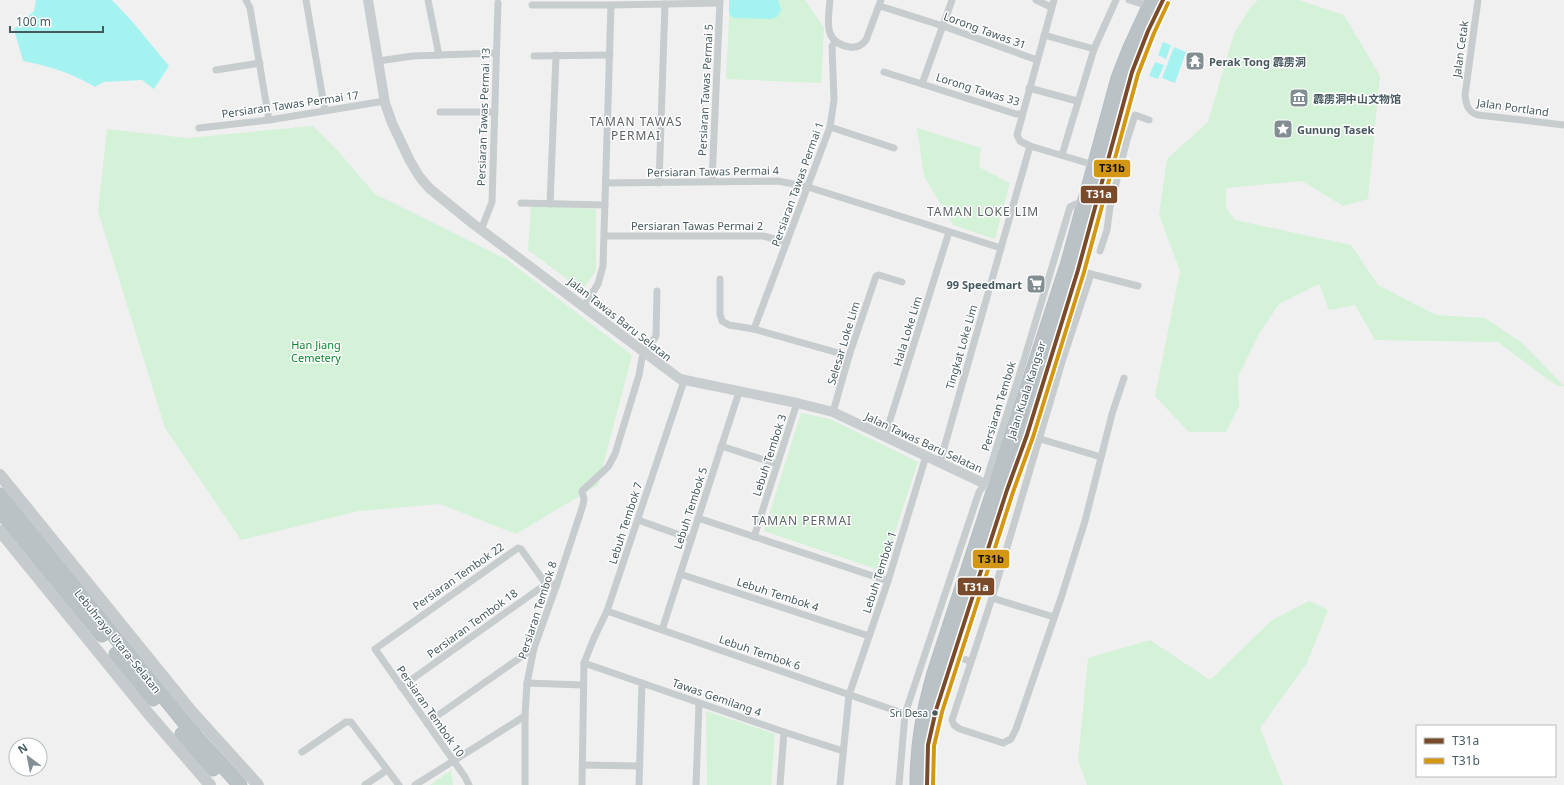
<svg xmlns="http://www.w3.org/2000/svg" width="1564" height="785" viewBox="0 0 1564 785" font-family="'Noto Sans','Noto Sans SC',sans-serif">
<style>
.green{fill:#d3f2d7}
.water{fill:#a4f3f1}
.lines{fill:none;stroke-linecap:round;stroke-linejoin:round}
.highway-casing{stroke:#b4bdc1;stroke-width:15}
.street{stroke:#c7ccce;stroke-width:7}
.secondary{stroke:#c8cdcf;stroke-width:10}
.primary{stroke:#c5cbcd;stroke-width:12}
.highway{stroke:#bac2c6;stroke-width:13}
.bus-1-casing{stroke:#fff;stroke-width:7}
.bus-2-casing{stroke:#fff;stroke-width:7}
.bus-1{stroke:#7a4b2a;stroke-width:4}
.bus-2{stroke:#d49713;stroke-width:4}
.bus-dot{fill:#46595f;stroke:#fff;stroke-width:1.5}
.labels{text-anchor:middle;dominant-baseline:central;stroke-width:3;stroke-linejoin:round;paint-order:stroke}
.bus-label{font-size:10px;fill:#46595f;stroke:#fff;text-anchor:end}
.street-label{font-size:11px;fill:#46595f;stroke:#fff}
.poi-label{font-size:11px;font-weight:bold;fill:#46595f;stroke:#fff;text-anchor:start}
.park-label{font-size:11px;fill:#0e8830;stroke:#fff}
.neighbourhood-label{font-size:12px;letter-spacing:1px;fill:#5b6265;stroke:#fff}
.line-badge{stroke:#fff;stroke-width:1.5}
.badge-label{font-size:11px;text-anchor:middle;font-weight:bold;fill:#fff}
.pale-badge-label{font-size:11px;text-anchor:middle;font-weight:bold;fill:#111}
</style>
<rect width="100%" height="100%" fill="#f1f0f0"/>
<!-- green -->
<g class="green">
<polygon points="730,0 805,0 824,28 821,83 726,79"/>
<polygon points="1258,0 1299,0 1344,15 1380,76 1368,199 1343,206 1302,181 1226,188 1226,208 1235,220 1351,245 1378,285 1436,315 1485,318 1522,343 1564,386 1557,386 1498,342 1375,340 1355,305 1329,310 1319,284 1279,304 1259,334 1238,377 1239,406 1226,432 1189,432 1155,396 1180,271 1159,215 1167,159 1208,122 1234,34 1249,9"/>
<polygon points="313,126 338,151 375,194 506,259 632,355 598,485 516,534 440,504 359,511 241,540 165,428 98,211 107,129 187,138"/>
<polygon points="917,128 981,148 979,167 1010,183 995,239 953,225 924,176"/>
<polygon points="531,205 596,209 596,271 582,290 528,250"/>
<polygon points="801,413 830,419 918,462 882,571 764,531"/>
<polygon points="1309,601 1328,610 1307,663 1260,728 1283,785 1087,785 1078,760 1088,658 1150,640 1210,680 1272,620"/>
<polygon points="706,711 775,734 771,785 707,785"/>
<polygon points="451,770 453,785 430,785"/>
</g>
<!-- water -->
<g class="water">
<path d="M36 0H112L131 20 169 66 154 89 142 80 104 82 95 87C69 72 52 67 23 61L14 29 34 11Z"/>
<polygon points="729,0 778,0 781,10 777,17 771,19 733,18 729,14"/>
<polygon points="1163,42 1171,45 1166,59 1158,55"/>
<polygon points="1174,47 1186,52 1175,83 1162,78"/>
<polygon points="1155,62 1164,65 1158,79 1149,76"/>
</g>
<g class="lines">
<defs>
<g id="highway">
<polyline points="0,495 197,738 240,785"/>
<polyline points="0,511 102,635"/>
<polyline points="116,654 153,699"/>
<polyline points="182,734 213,769"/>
<path d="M917 785C917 744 923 712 934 673L1068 262 1118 78 1129 50 1152 0"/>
<polyline points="927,785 928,745 936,710 1007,490 1027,435 1078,270 1132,72 1148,31 1163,0"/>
</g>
</defs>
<!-- highway casing -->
<use href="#highway" class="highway-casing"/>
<!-- street -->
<g class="street">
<polyline points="246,0 250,8 269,120"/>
<polyline points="306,0 325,111"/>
<polyline points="428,0 439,55"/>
<path d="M830 0C828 21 823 43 850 47 857 48 862 45 866 40L881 0"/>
<polyline points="952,0 922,84 1016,114 1022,114"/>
<polyline points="1036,0 1051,7"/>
<polyline points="1054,0 1017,135 1020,141 1030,146 1094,165"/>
<polyline points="1129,0 1149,6"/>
<path d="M1478 0 1465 95C1466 105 1468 112 1478 115L1564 125"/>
<polyline points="532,5 611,5 720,3"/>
<polyline points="880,6 943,26 1037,60"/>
<polyline points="1044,35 1094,49"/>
<polyline points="534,56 610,55"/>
<polyline points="378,61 413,56 496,53"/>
<polyline points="216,70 260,63"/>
<polyline points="884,72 922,84"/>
<polyline points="1029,88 1077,101"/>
<polyline points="440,112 495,112"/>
<polyline points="830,127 894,148"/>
<polyline points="199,128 269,120 385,101"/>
<polyline points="1062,155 1094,49 1116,0"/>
<polyline points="712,181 720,0"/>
<polyline points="606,183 778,181 808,187 1001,248"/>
<polyline points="659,183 665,4"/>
<polyline points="521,203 605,205"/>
<polyline points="550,204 556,55"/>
<polyline points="481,230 492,202 498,3"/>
<polyline points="605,236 763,236 787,242"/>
<polyline points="1100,251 1107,230 1110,207 1127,140 1135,115 1149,120"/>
<polyline points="1078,270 1091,274 1062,362 992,598 952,720 954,725 960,729 1003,743 1011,739 1016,729 1061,598 1085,521 1112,414 1124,378"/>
<polyline points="1091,274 1138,286"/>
<polyline points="720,279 720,314 722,321 729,325 754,329 849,356"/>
<polyline points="584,306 598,284 603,266 611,5"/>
<polyline points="754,329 830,127 834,100 832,46 835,42"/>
<polyline points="833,412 849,356 876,276 879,275 902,282"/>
<polyline points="1027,435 1101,457"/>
<polyline points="885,436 949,232"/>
<polyline points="721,446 777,464"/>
<polyline points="940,462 1030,146"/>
<polyline points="698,518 888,581"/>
<polyline points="638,520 691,539"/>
<polyline points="754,537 797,403"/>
<polyline points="680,574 869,636"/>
<polyline points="992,598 1054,617"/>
<polyline points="607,611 905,714"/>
<polyline points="662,630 739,392"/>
<polyline points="954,656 970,661"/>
<polyline points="584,663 784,732 843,751"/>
<polyline points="527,683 582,685"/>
<polyline points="401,687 546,584 557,584"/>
<polyline points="427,723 534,648"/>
<polyline points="302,752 346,722 351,722 399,785"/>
<polyline points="583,765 640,766"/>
<polyline points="365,785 387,770"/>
<polyline points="415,785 525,716"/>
<polyline points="469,785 465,777 375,649 518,548 521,549 546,584"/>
<polyline points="525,785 525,716 527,683 534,648 557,584 583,505 584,499 582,491 608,467 615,454 639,375 642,358 656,336 657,291"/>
<polyline points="582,785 584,663 594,638 607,611 684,381"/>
<polyline points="639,785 642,683"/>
<polyline points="696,785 699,703"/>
<polyline points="780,785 784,732"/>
<polyline points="840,785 849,695 888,581 926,456"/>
<polyline points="899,785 905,714 979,492 985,484 1024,360 1070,207 1076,204 1084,206"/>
</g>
<!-- secondary -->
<polyline class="secondary" points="368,0 385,103 392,123 410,161 419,176 429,188 472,223 680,379 797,403 833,412 985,484 1001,488"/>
<!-- primary -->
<g class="primary">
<polyline points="0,475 192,712 258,785"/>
<polyline points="0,531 148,713 210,785"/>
</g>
<!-- highway -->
<use href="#highway" class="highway"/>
<defs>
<polyline id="bus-1" points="927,785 928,745 936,710 1007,490 1027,435 1078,270 1132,72 1148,31 1163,0"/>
<polyline id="bus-2" points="933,785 934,746 942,712 1013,492 1033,437 1084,272 1138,74 1154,33 1168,3"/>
</defs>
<!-- bus-1 casing -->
<use href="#bus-1" class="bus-1-casing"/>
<!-- bus-2 casing -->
<use href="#bus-2" class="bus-2-casing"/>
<!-- bus-1 -->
<use href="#bus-1" class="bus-1"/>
<!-- bus-2 -->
<use href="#bus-2" class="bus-2"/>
</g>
<!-- icons -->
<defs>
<symbol id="temple-square" viewBox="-11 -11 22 22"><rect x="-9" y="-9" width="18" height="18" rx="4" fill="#828e92" stroke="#fff"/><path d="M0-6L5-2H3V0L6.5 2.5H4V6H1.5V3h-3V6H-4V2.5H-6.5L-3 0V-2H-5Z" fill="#fff"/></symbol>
<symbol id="museum-square" viewBox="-11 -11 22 22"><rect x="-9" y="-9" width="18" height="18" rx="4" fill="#828e92" stroke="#fff"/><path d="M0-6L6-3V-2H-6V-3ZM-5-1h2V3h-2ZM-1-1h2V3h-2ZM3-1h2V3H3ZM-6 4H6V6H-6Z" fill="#fff"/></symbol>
<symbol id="sight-square" viewBox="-11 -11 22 22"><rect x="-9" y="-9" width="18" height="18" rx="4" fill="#828e92" stroke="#fff"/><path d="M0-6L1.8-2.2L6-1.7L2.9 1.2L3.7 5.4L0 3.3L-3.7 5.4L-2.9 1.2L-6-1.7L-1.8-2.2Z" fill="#fff"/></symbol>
<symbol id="supermarket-square" viewBox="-11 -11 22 22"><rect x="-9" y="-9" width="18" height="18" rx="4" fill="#828e92" stroke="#fff"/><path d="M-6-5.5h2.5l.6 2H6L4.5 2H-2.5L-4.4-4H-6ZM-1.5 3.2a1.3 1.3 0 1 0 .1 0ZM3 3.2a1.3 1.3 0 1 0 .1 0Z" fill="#fff"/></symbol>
</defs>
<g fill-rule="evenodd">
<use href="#temple-square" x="1184" y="50" width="22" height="22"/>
<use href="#museum-square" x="1288" y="87" width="22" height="22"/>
<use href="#sight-square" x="1272" y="118" width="22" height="22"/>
<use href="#supermarket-square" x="1025" y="273" width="22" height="22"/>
</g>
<!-- markers -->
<circle class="bus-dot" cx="935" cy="713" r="3.5"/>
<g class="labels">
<!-- bus labels -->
<g class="bus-label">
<text x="928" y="713">Sri Desa</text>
</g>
<!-- street labels -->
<g class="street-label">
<text transform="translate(985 30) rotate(20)">Lorong Tawas 31</text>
<text transform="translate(1460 49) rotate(-82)">Jalan Cetak</text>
<text transform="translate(978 89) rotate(17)">Lorong Tawas 33</text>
<text transform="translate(705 90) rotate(-87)">Persiaran Tawas Permai 5</text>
<text transform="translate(290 104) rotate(-8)">Persiaran Tawas Permai 17</text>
<text transform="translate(1513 107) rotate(8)">Jalan Portland</text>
<text transform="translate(483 117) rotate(-88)">Persiaran Tawas Permai 13</text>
<text transform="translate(713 171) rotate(-1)">Persiaran Tawas Permai 4</text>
<text transform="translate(797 184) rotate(-70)">Persiaran Tawas Permai 1</text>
<text x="697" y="225">Persiaran Tawas Permai 2</text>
<text transform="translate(620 319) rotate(38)">Jalan Tawas Baru Selatan</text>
<text transform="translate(907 331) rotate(-73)">Hala Loke Lim</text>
<text transform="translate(843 343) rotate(-73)">Selesar Loke Lim</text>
<text transform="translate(961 347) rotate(-74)">Tingkat Loke Lim</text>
<text transform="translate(1026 390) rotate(-72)">Jalan Kuala Kangsar</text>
<text transform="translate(998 406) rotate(-73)">Persiaran Tembok</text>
<text transform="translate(924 442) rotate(25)">Jalan Tawas Baru Selatan</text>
<text transform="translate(769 455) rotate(-72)">Lebuh Tembok 3</text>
<text transform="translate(690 508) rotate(-72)">Lebuh Tembok 5</text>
<text transform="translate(625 523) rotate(-72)">Lebuh Tembok 7</text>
<text transform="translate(879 572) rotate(-72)">Lebuh Tembok 1</text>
<text transform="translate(458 576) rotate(-35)">Persiaran Tembok 22</text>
<text transform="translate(778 594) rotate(18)">Lebuh Tembok 4</text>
<text transform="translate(537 610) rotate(-72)">Persiaran Tembok 8</text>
<text transform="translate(472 623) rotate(-36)">Persiaran Tembok 18</text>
<text transform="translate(118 641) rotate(51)">Lebuhraya Utara–Selatan</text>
<text transform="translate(760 652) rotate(19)">Lebuh Tembok 6</text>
<text transform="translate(717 697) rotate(19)">Tawas Gemilang 4</text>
<text transform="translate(431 711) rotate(55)">Persiaran Tembok 10</text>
</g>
<!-- poi labels -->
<g class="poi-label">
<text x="1209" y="61">Perak Tong 霹雳洞</text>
<text x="1313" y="98">霹雳洞中山文物馆</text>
<text x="1297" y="129">Gunung Tasek</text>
<text x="1022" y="284" text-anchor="end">99 Speedmart</text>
</g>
<!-- park labels -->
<g class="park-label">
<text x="316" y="344">Han Jiang<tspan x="316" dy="13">Cemetery</tspan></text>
</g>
<!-- neighbourhood labels -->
<g class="neighbourhood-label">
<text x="636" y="121">TAMAN TAWAS<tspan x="636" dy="14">PERMAI</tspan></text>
<text x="983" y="211">TAMAN LOKE LIM</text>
<text x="802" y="520">TAMAN PERMAI</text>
</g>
</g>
<g class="line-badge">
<rect x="1093" y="159" width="38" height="19" rx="4" fill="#d49713"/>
<rect x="1080" y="185" width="38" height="19" rx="4" fill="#7a4b2a"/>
<rect x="972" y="549" width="38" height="20" rx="4" fill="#d49713"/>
<rect x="957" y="577" width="38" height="19" rx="4" fill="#7a4b2a"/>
</g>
<g class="badge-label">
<text x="1099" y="198">T31a</text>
<text x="976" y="591">T31a</text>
</g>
<g class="pale-badge-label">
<text x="1112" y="172">T31b</text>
<text x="991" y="563">T31b</text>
</g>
<!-- legend -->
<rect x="1416" y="725" width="140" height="52" fill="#ffffff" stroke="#b5bdbf"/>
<rect x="1424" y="738" width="20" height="6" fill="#7a4b2a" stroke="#b5bdbf"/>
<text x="1452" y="745" font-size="12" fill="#46595f">T31a</text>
<rect x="1424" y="758" width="20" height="6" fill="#d49713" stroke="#b5bdbf"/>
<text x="1452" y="765" font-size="12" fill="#46595f">T31b</text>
<!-- north arrow -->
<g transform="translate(28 757) rotate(328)"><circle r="19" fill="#ffffff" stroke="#b5bdbf"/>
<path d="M0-3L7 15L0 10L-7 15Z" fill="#828e92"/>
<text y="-6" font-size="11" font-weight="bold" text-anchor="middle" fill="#46595f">N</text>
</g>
<!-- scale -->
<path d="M10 26v6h93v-6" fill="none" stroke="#46595f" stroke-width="2"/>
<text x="16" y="26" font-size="12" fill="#46595f" stroke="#ffffff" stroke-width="3" paint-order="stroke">100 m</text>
</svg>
